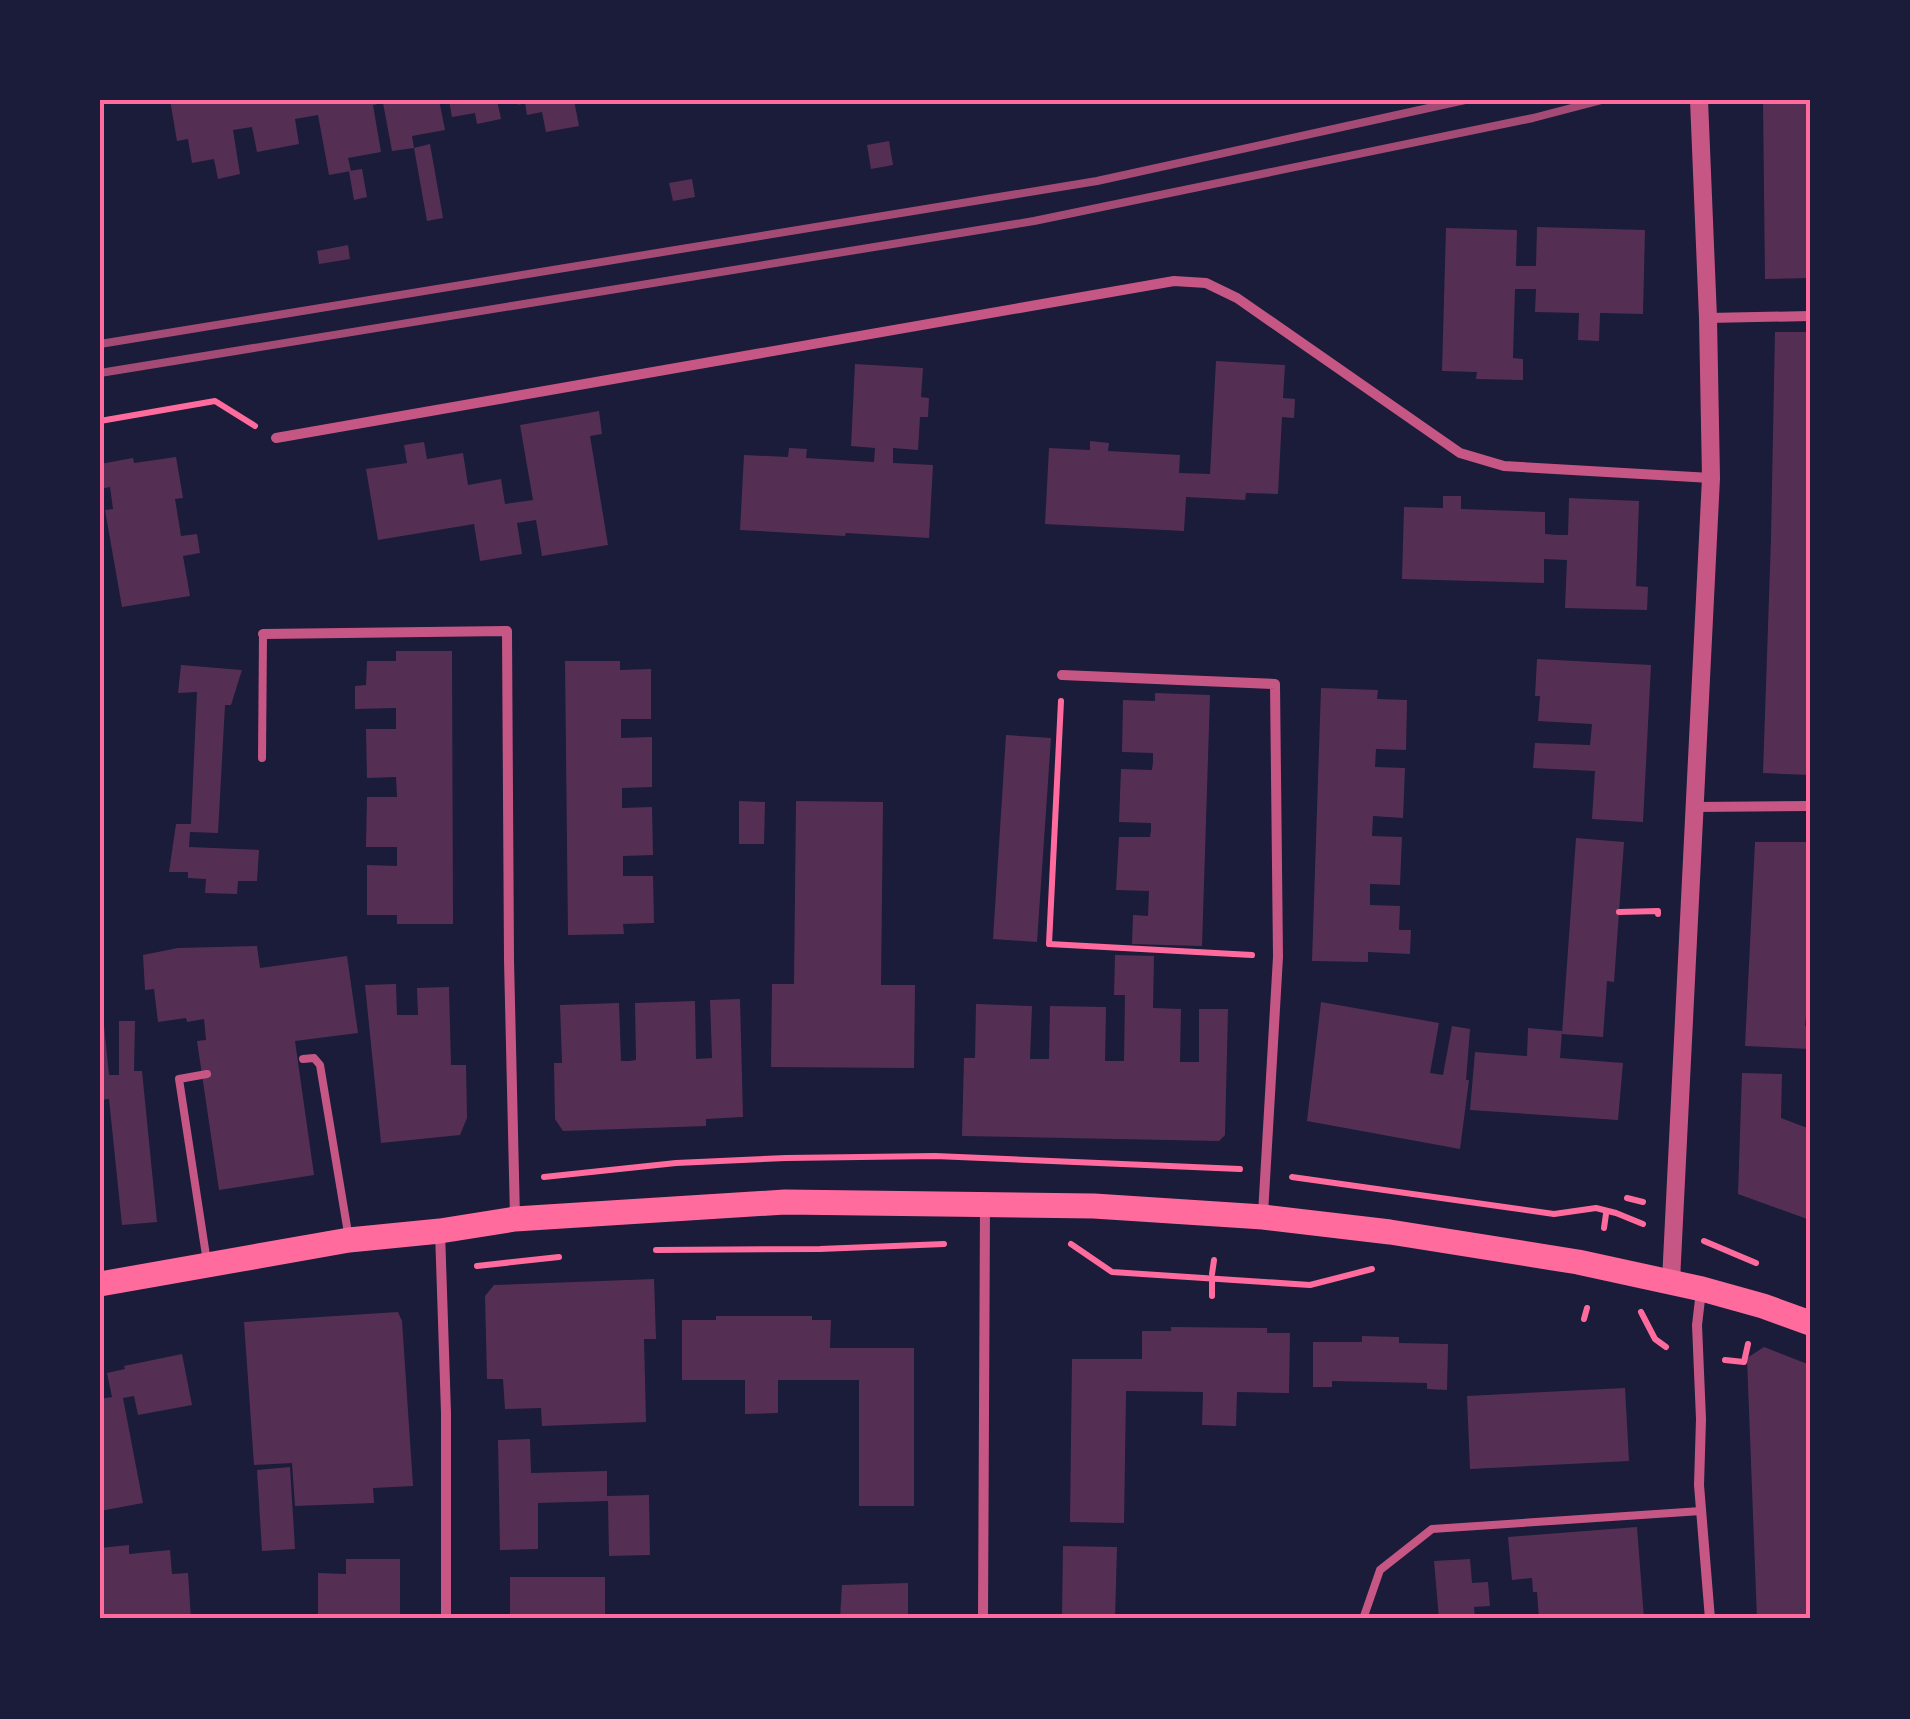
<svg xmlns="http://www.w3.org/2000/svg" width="1910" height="1719" viewBox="0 0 1910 1719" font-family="Roboto,sans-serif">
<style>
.building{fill:#542f53}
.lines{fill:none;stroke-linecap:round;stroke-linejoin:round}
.path{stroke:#ff6b9d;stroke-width:6}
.service{stroke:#c65784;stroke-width:8}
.minor{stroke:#c65784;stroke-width:10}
.tertiary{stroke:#c65784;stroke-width:18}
.primary{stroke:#ff6b9d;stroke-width:25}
.rail{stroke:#a44b75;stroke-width:8}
.neatline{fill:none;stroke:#ff6b9d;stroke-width:4}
</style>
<rect width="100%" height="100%" fill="#1b1b3a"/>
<!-- building -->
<g class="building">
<polygon points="170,100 439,100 445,130 412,136 414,148 392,151 383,103 373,105 381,152 348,158 351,171 329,175 318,115 295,119 299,144 257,152 252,127 233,130 240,174 218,179 214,159 192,163 188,139 177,141"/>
<polygon points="449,100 497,100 501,119 477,124 475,113 452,117"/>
<polygon points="518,100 574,100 579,126 546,132 542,112 527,115 525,103 518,105"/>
<polygon points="1763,100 1810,100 1810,278 1765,279"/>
<polygon points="889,141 893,165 871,169 867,145"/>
<polygon points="430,144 443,218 427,221 414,148"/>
<polygon points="362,169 367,197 354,200 349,171"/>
<polygon points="692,179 695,197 673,201 669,183"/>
<polygon points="1537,227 1645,230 1643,314 1600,313 1599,341 1578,340 1579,313 1535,312 1536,289 1515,289 1513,358 1523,359 1523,380 1476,379 1477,372 1442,371 1446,228 1517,230 1516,266 1536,266"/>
<polygon points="348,245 350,259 319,264 317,251"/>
<polygon points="1775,332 1810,332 1810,775 1763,773 1771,538"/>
<polygon points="1216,361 1285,365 1283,398 1295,399 1294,418 1282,417 1278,494 1246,493 1245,500 1186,497 1184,531 1045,524 1049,448 1090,450 1090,441 1109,443 1108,451 1180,455 1179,473 1210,474"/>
<polygon points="855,364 923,368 921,397 929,398 928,417 920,417 918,450 893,448 893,463 933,465 929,538 846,533 845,536 740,530 744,455 788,457 789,448 807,449 806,458 874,462 875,448 851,446"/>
<polygon points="599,411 602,434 590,436 608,545 542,556 536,520 517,523 522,554 480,561 474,524 378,540 366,469 407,463 404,445 424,442 427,459 463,453 468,485 501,479 505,504 533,500 520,425"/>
<polygon points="176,457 183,498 175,499 181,536 197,534 200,553 183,556 190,596 122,607 105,510 113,509 110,487 100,489 100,464 133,458 134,463"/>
<polygon points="1443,496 1461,496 1461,509 1545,512 1545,534 1557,535 1568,535 1569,498 1639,501 1636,586 1648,587 1647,610 1565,608 1567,560 1544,559 1544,583 1402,579 1404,507 1443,508"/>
<polygon points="396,651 452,651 453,924 397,924 397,915 367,915 367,865 397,866 397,847 366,847 367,797 397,797 396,777 367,778 366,729 396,729 396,708 355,709 355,686 366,685 367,661 396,661"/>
<polygon points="1537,659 1651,665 1643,822 1592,819 1595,771 1533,768 1535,743 1590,745 1591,735 1592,724 1538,721 1540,696 1535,696"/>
<polygon points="565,661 620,661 620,670 651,669 651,719 621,719 621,738 652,737 652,787 622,788 622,808 652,807 653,855 623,856 623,876 653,876 654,923 623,924 624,934 568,935"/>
<polygon points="181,665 242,670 231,705 225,705 218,833 190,832 189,847 259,850 257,881 238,881 237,894 205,893 206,879 188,878 188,872 169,872 176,824 191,824 197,692 178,693"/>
<polygon points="1321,688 1378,690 1377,699 1407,700 1406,750 1376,749 1375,767 1405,768 1403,818 1373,816 1372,836 1402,837 1400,885 1370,884 1370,905 1400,906 1399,930 1411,930 1410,954 1368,952 1368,962 1312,961"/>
<polygon points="1155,693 1210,695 1202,946 1132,944 1133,915 1148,916 1149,891 1116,890 1119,837 1150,837 1151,830 1151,823 1119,822 1121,769 1152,770 1153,762 1153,753 1122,752 1123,700 1155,701"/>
<polygon points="1006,735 1051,738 1037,942 993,939"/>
<polygon points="739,801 765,802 764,844 739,844"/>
<polygon points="796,801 883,802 881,985 915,985 914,1068 771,1067 772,984 794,984"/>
<polygon points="1576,838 1624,842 1614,982 1607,981 1603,1037 1562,1034"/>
<polygon points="1755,842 1810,842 1810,1016 1806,1016 1805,1026 1810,1026 1810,1049 1745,1046"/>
<polygon points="257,946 260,968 347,956 358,1033 295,1041 314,1175 219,1190 197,1041 206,1040 204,1019 187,1022 186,1018 158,1022 154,989 145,990 143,955 178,948"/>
<polygon points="1115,955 1154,956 1153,1008 1181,1009 1180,1062 1199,1062 1199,1009 1228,1009 1225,1135 1219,1141 962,1136 964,1058 975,1058 976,1004 1032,1006 1030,1059 1049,1059 1050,1006 1106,1007 1105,1061 1124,1061 1125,995 1114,995"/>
<polygon points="396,984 397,1015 418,1015 417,988 449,987 451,1065 466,1065 467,1118 460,1135 381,1143 365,985"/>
<polygon points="740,999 743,1117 706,1119 706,1126 563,1131 555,1119 554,1063 562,1063 560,1005 619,1003 621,1061 629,1061 636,1060 635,1003 695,1001 696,1059 712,1058 710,1000"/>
<polygon points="1321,1002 1439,1023 1430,1073 1436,1074 1443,1075 1452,1026 1470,1029 1466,1080 1469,1080 1460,1149 1307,1121"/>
<polygon points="119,1021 135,1021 134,1071 142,1071 157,1222 122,1225 109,1099 100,1100 100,1026 104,1025 109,1075 119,1075"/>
<polygon points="1528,1028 1562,1031 1560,1058 1623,1063 1618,1120 1470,1110 1475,1052 1527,1056"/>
<polygon points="1742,1073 1782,1074 1781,1118 1810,1129 1808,1143 1810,1144 1810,1220 1738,1194"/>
<polygon points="654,1279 656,1339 644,1339 646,1422 542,1426 541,1408 505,1409 503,1379 487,1379 485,1296 494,1285"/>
<polygon points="398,1312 402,1321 413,1486 373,1488 374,1503 295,1506 292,1463 254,1465 244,1322"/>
<polygon points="716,1316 812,1316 812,1320 831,1320 830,1348 914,1348 914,1506 859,1506 859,1380 778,1380 778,1413 745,1414 745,1380 682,1380 682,1320 716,1320"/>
<polygon points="1171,1327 1267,1328 1267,1333 1290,1333 1289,1393 1237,1392 1236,1426 1202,1425 1203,1392 1126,1391 1124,1523 1070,1522 1072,1359 1142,1359 1142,1331 1171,1331"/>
<polygon points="1362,1336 1399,1337 1399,1343 1448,1344 1447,1390 1427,1389 1427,1383 1332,1381 1332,1387 1313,1387 1313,1342 1362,1342"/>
<polygon points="1764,1347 1810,1365 1810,1619 1757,1619 1747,1358"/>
<polygon points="182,1354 192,1405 138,1415 134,1396 123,1398 143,1503 100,1511 100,1399 112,1397 107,1373 125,1369 124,1366"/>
<polygon points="1625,1388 1629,1461 1470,1469 1467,1396"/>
<polygon points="530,1439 531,1473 607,1471 607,1496 649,1495 650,1555 609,1556 608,1501 538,1503 538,1549 500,1550 498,1440"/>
<polygon points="290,1467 295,1549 262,1551 257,1470"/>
<polygon points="1637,1527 1644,1619 1539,1619 1537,1592 1533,1592 1532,1578 1512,1580 1508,1537"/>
<polygon points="129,1545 129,1554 170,1550 172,1574 188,1573 191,1619 100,1619 100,1548"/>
<polygon points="1063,1546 1117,1547 1115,1619 1062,1619"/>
<polygon points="346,1559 400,1559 400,1619 318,1619 318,1573 346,1574"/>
<polygon points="1470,1559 1472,1583 1488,1582 1490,1606 1474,1607 1475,1619 1439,1619 1434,1561"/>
<rect x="510" y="1577" width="95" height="42"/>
<polygon points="908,1583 908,1619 840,1619 842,1585"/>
</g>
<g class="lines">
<!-- path -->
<g class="path">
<polyline points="100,421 215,401 255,426"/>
<polyline points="1061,701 1049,944 1252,955"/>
<polyline points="1619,912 1658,911 1658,914"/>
<polyline points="544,1177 676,1163 786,1158 935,1156 1240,1169"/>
<polyline points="1292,1177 1554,1214 1596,1208 1616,1213 1643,1224"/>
<polyline points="1627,1198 1643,1202"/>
<polyline points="1604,1228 1606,1214"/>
<polyline points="1704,1241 1756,1263"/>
<polyline points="1071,1244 1112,1272 1310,1285 1372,1269"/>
<polyline points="656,1250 820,1249 944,1244"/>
<polyline points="477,1266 559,1257"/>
<polyline points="1212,1274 1214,1260"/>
<polyline points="1212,1296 1212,1282"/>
<polyline points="1641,1312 1655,1339 1666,1347"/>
<polyline points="1584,1319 1587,1308"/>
<polyline points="1725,1360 1744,1362 1748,1344"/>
</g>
<!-- service -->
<g class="service">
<polyline points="262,758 263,634"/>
<polyline points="303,1059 314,1058 320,1065 348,1233"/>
<polyline points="207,1262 179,1079 207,1074"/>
<polyline points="1363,1619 1380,1570 1432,1529 1701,1511"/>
</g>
<!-- minor -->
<g class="minor">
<polyline points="1708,318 1810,316"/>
<polyline points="276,438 1174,281 1206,283 1237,298 1460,453 1504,466 1711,478"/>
<polyline points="263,634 507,631 509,960 515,1218"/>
<polyline points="1062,675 1275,684 1278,957 1263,1214"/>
<polyline points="1696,807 1810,806"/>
<polyline points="440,1231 446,1413 446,1619"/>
<polyline points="1701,1291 1697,1325 1701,1419 1699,1485 1710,1619"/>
<polyline points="983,1619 985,1205"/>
</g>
<!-- tertiary -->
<polyline class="tertiary" points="1671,1281 1711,478 1708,318 1699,100"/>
<!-- primary -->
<polyline class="primary" points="100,1284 349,1240 440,1231 515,1219 785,1202 1094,1206 1263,1217 1390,1232 1578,1262 1702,1289 1763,1306 1810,1323"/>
<!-- rail -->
<g class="rail">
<polyline points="100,344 1097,181 1465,100"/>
<polyline points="100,373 1034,221 1533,118 1602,100"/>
</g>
</g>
<!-- border -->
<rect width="1910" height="1719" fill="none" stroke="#1b1b3a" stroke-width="205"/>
<rect x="102" y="102" width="1706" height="1514" class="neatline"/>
</svg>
